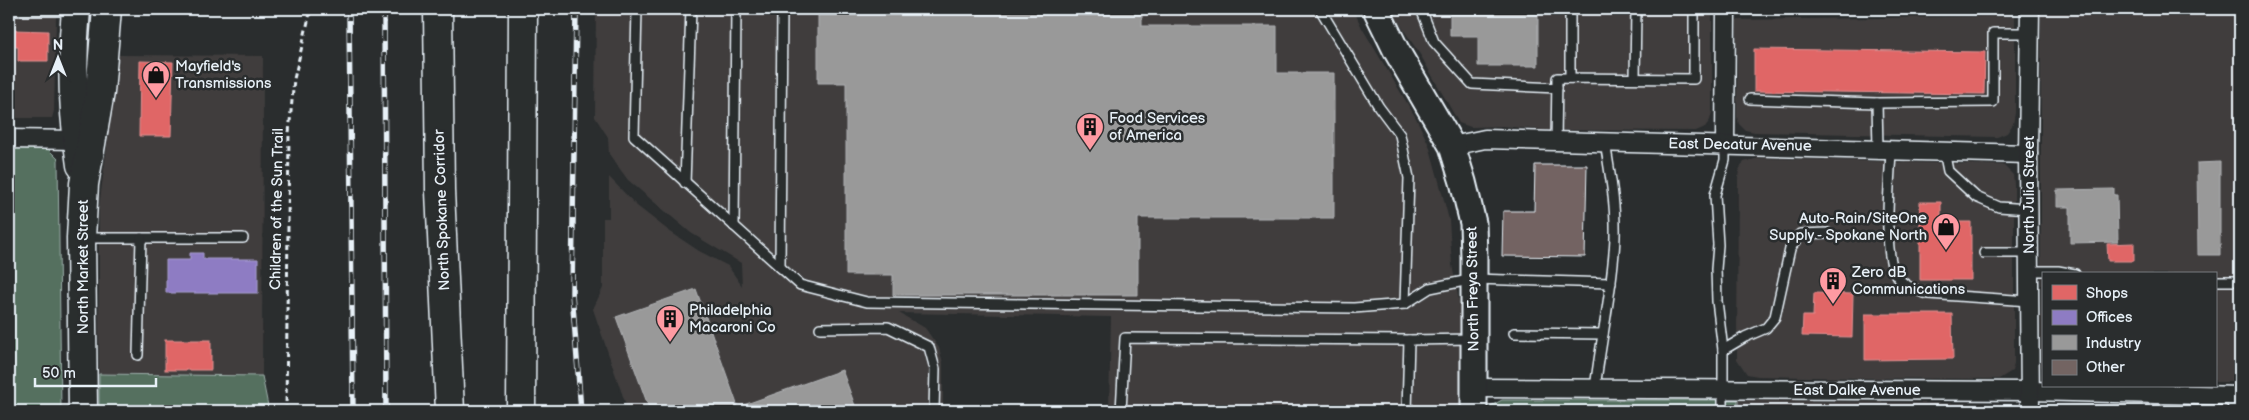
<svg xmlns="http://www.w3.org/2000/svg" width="2249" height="420" viewBox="0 0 2249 420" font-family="'Balsamiq Sans',sans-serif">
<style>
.built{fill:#403e3e}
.green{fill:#55705f;stroke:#9eb0ac}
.shops{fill:#e06666;stroke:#e29092}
.offices{fill:#8e7cc3;stroke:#a99fd3}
.industry{fill:#999;stroke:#b1b3b6}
.building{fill:#736462;stroke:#e8f1f8}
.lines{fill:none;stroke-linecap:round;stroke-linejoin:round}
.lane-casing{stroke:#e8f1f8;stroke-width:12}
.street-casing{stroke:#e8f1f8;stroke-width:21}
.secondary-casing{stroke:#e8f1f8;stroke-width:29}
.primary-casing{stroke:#e8f1f8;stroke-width:31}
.highway-casing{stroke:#e8f1f8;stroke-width:31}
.path{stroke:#e8f1f8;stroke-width:3;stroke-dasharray:5 4;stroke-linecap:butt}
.lane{stroke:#2a2d2e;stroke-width:9}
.street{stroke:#2a2d2e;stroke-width:18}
.secondary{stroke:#2a2d2e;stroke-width:25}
.primary{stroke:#2a2d2e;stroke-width:28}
.highway{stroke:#2a2d2e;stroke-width:28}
.rail-casing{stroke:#e8f1f8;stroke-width:5.5}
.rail{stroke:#2a2d2e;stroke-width:4;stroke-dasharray:11;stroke-linecap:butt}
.labels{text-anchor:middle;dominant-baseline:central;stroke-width:5;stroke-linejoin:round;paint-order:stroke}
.poi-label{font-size:15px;fill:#e8f1f8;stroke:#2a2d2e;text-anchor:start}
.street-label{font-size:15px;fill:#e8f1f8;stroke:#2a2d2e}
</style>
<rect width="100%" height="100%" fill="#2a2d2e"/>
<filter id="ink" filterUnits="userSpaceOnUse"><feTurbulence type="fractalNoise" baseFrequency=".02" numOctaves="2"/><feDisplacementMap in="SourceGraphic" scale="10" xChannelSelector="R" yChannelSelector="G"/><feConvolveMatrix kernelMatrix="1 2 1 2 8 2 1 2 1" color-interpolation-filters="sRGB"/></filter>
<g filter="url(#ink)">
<!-- built -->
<g class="built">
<polygon points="596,9 1353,9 1362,28 1416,118 1429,145 1440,185 1449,220 1452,265 1463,322 1459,411 1109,411 1111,317 899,313 925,328 939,348 943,363 943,411 628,411 593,309 603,288 603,218 609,218 609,177 637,206 669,231 699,251 728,266 742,286 741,263 691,233 628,180 609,154 608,137 595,117"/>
<polygon points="1390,9 1712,9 1712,112 1710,120 1705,127 1696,131 1542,130 1503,126 1471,127 1459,123 1421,56"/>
<polygon points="2041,9 2240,9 2240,382 2215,382 2215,274 2043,274 2043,369 2041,366"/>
<polygon points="9,16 56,17 54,111 52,118 9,118"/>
<polygon points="2015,16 2015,113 2013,124 2007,133 1997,137 1755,132 1745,130 1739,124 1737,117 1737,20"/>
<polygon points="119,55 263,56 262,376 99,374 99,207"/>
<polygon points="1759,158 2003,165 2013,175 2014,184 2014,363 2012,371 1999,379 1858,378 1758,376 1747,374 1737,359 1738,179 1739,170 1744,162"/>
<polygon points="1738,400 1999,404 2010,411 1738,411"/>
<polygon points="2154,405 2240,407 2240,411 2154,411"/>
</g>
<!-- green -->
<g class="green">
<polygon points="9,148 47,148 58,159 61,411 9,411"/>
<polygon points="99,374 262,376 269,411 99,411"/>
<polygon points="1502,400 1738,400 1738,411 1486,411 1489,407"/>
</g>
<!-- shops -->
<g class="shops">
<polygon points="14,30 48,31 48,61 18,61 18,47 14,47"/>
<polygon points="1754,49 1985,52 1984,94 1754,91"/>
<polygon points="140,61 173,62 171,136 139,136"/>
<polygon points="1920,202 1941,202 1941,222 1971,222 1971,280 1920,280"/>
<polygon points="2134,243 2134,261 2108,261 2107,244"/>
<polygon points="1814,293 1853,294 1852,337 1802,336 1803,316 1813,316"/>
<polygon points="1865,314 1952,314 1953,359 1865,360"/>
<rect x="165" y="340" width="46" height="30"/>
</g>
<!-- offices -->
<polygon class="offices" points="190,253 203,253 203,259 258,259 258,293 166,293 166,260 190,260"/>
<!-- industry -->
<g class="industry">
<polygon points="818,9 921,9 921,12 1142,12 1142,26 1277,26 1277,73 1334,73 1334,218 1138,218 1138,295 893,295 893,275 846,275 846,83 818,83"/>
<polygon points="1450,9 1538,9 1538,66 1478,66 1478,36 1450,36"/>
<polygon points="2220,162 2220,255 2198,255 2197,163"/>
<polygon points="2114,189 2114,195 2117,195 2118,242 2070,243 2070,207 2057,207 2057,190"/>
<polygon points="696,289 738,407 842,370 857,411 650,411 616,317"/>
</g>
<!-- building -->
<g class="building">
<rect x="1755" y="9" width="230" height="2"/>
<polygon points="1535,165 1587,165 1585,257 1502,256 1503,211 1534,211"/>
</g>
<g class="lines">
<defs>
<g id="lane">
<polyline points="637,9 634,136 800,285 867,302 1354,308 1405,304 1430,288 1474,279 1611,283"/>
<polyline points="1320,9 1379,107 1400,135 1409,178 1405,304"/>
<polyline points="1421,9 1434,42 1472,84 1557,88"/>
<polyline points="9,11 73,11"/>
<polyline points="1570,78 1570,9"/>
<polyline points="1635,78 1636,9"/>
<polyline points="1750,99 1877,103 1993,102 1993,33 2030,33"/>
<polyline points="1877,103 1878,149"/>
<polyline points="1556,141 1557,78 1694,79 1694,9"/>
<path d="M1891 150C1890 179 1883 246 1894 271 1900 285 1915 290 1928 294L2029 301"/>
<polyline points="1944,151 1948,171 1976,197 1999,207 2029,209"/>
<polyline points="685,183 691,9"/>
<polyline points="734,226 736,9"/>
<polyline points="84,238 243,238"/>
<polyline points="1984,253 2029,253"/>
<polyline points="780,267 782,9"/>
<polyline points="2029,271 2058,271 2075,274"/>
<polyline points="2215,281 2240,281"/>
<polyline points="820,328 888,327 929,347 935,369 934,411"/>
<polyline points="1514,333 1603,334"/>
<polyline points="1723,350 1745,337 1766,328 1775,317 1790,249 1800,234 1828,233"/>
<polyline points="138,355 141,238"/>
<path d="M1595 389C1601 338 1613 288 1615 237 1616 205 1610 174 1605 142"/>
<polyline points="2232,396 2233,411"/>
<polyline points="1121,411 1125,338 1409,340"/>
<polyline points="1407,411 1409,340 1473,339"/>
<polyline points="1723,411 1723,350 1717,301 1716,269 1718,245 1715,195 1725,160 1725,145"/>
</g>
<g id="street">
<polyline points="9,139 77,140"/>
<polyline points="1725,145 1726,9"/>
<polyline points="1452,146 1485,139 2028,154"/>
<polyline points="1474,388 2030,391 2240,396"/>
<polyline points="2030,411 2028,154 2030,9"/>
</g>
<polyline id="secondary" points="1376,9 1396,50 1452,146 1463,182 1473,223 1474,258 1474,411"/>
<g id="primary">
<path d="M76 9C71 61 73 113 81 165"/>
<polyline points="83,411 81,238 84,184 100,92 107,9"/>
</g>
<g id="highway">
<polyline points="438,9 440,191 450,411"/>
<polyline points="521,411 523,9"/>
</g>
</defs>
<!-- lane casing -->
<use href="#lane" class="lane-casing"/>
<!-- street casing -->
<use href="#street" class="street-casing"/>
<!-- secondary casing -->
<use href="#secondary" class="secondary-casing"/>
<!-- primary casing -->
<use href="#primary" class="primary-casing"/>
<!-- highway casing -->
<use href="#highway" class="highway-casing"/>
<!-- path -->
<polyline class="path" points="286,411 289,133 294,79 311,9"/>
<!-- lane -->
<use href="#lane" class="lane"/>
<!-- street -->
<use href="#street" class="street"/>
<!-- secondary -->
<use href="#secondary" class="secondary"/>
<!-- primary -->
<use href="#primary" class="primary"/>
<!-- highway -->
<use href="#highway" class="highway"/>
<defs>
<g id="rail">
<polyline points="349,9 353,411"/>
<polyline points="384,9 386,411"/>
<polyline points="576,9 572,293 581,411"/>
</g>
</defs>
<!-- rail casing -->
<use href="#rail" class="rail-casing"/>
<!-- rail -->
<use href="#rail" class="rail"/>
</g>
</g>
<!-- icons -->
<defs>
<symbol id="shop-pin" viewBox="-11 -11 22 30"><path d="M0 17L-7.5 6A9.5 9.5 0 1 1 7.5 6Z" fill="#ff9aa2" stroke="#2a2d2e"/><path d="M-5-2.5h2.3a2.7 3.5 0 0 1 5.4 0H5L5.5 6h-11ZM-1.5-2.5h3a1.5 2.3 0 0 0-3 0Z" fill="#111"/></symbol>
<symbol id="building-pin" viewBox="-11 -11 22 30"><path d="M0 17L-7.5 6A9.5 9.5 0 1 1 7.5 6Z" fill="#ff9aa2" stroke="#2a2d2e"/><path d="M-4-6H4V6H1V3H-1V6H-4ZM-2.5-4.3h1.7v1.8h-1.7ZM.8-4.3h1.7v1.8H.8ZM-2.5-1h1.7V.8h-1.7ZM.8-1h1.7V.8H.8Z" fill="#111"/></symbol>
</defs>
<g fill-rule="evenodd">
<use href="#shop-pin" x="140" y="59" width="32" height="43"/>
<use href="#building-pin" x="1074" y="111" width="32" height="43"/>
<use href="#shop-pin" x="1930" y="211" width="32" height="43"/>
<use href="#building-pin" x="1817" y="265" width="32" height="43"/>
<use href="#building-pin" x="654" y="303" width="32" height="43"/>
</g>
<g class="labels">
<!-- poi labels -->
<g class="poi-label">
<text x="175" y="66">Mayfield's<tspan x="175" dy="17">Transmissions</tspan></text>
<text x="1109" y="118">Food Services<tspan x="1109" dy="17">of America</tspan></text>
<text x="1927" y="218" text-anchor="end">Auto-Rain/SiteOne<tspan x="1927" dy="17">Supply - Spokane North</tspan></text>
<text x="1852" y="272">Zero dB<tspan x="1852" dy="17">Communications</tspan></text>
<text x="689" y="310">Philadelphia<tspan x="689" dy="17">Macaroni Co</tspan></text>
</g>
<!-- street labels -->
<g class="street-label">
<text transform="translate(1740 145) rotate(1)">East Decatur Avenue</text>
<text transform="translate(2029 195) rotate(-90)">North Julia Street</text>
<text transform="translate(277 209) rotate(-89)">Children of the Sun Trail</text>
<text transform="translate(442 210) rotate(-92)">North Spokane Corridor</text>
<text transform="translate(83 267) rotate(-90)">North Market Street</text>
<text transform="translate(1473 289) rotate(-91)">North Freya Street</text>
<text x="1857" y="390">East Dalke Avenue</text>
</g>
</g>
<!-- margin -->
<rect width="2249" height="420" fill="none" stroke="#2a2d2e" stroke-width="30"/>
<rect x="15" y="15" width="2219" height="390" fill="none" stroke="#e8f1f8" stroke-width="2" filter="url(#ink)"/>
<!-- legend -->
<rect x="2042" y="272" width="175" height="115" fill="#2a2d2e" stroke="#767b7f"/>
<rect x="2052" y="285" width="25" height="15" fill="#e06666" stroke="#767b7f"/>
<text x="2086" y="298" font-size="15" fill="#e8f1f8">Shops</text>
<rect x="2052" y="310" width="25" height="15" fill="#8e7cc3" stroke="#767b7f"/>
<text x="2086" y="322" font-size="15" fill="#e8f1f8">Offices</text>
<rect x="2052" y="335" width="25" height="15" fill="#999999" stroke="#767b7f"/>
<text x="2086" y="348" font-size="15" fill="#e8f1f8">Industry</text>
<rect x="2052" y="360" width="25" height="15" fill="#736462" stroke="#767b7f"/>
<text x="2086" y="372" font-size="15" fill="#e8f1f8">Other</text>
<!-- north arrow -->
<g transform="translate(58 58)" stroke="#2a2d2e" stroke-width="4" paint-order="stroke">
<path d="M0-4L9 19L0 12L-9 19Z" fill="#e8f1f8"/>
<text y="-8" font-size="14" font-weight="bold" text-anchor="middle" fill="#e8f1f8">N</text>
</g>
<!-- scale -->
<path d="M35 378v8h121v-8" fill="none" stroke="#e8f1f8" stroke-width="2.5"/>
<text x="42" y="378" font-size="15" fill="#e8f1f8" stroke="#2a2d2e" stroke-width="4" paint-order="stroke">50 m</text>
</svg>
